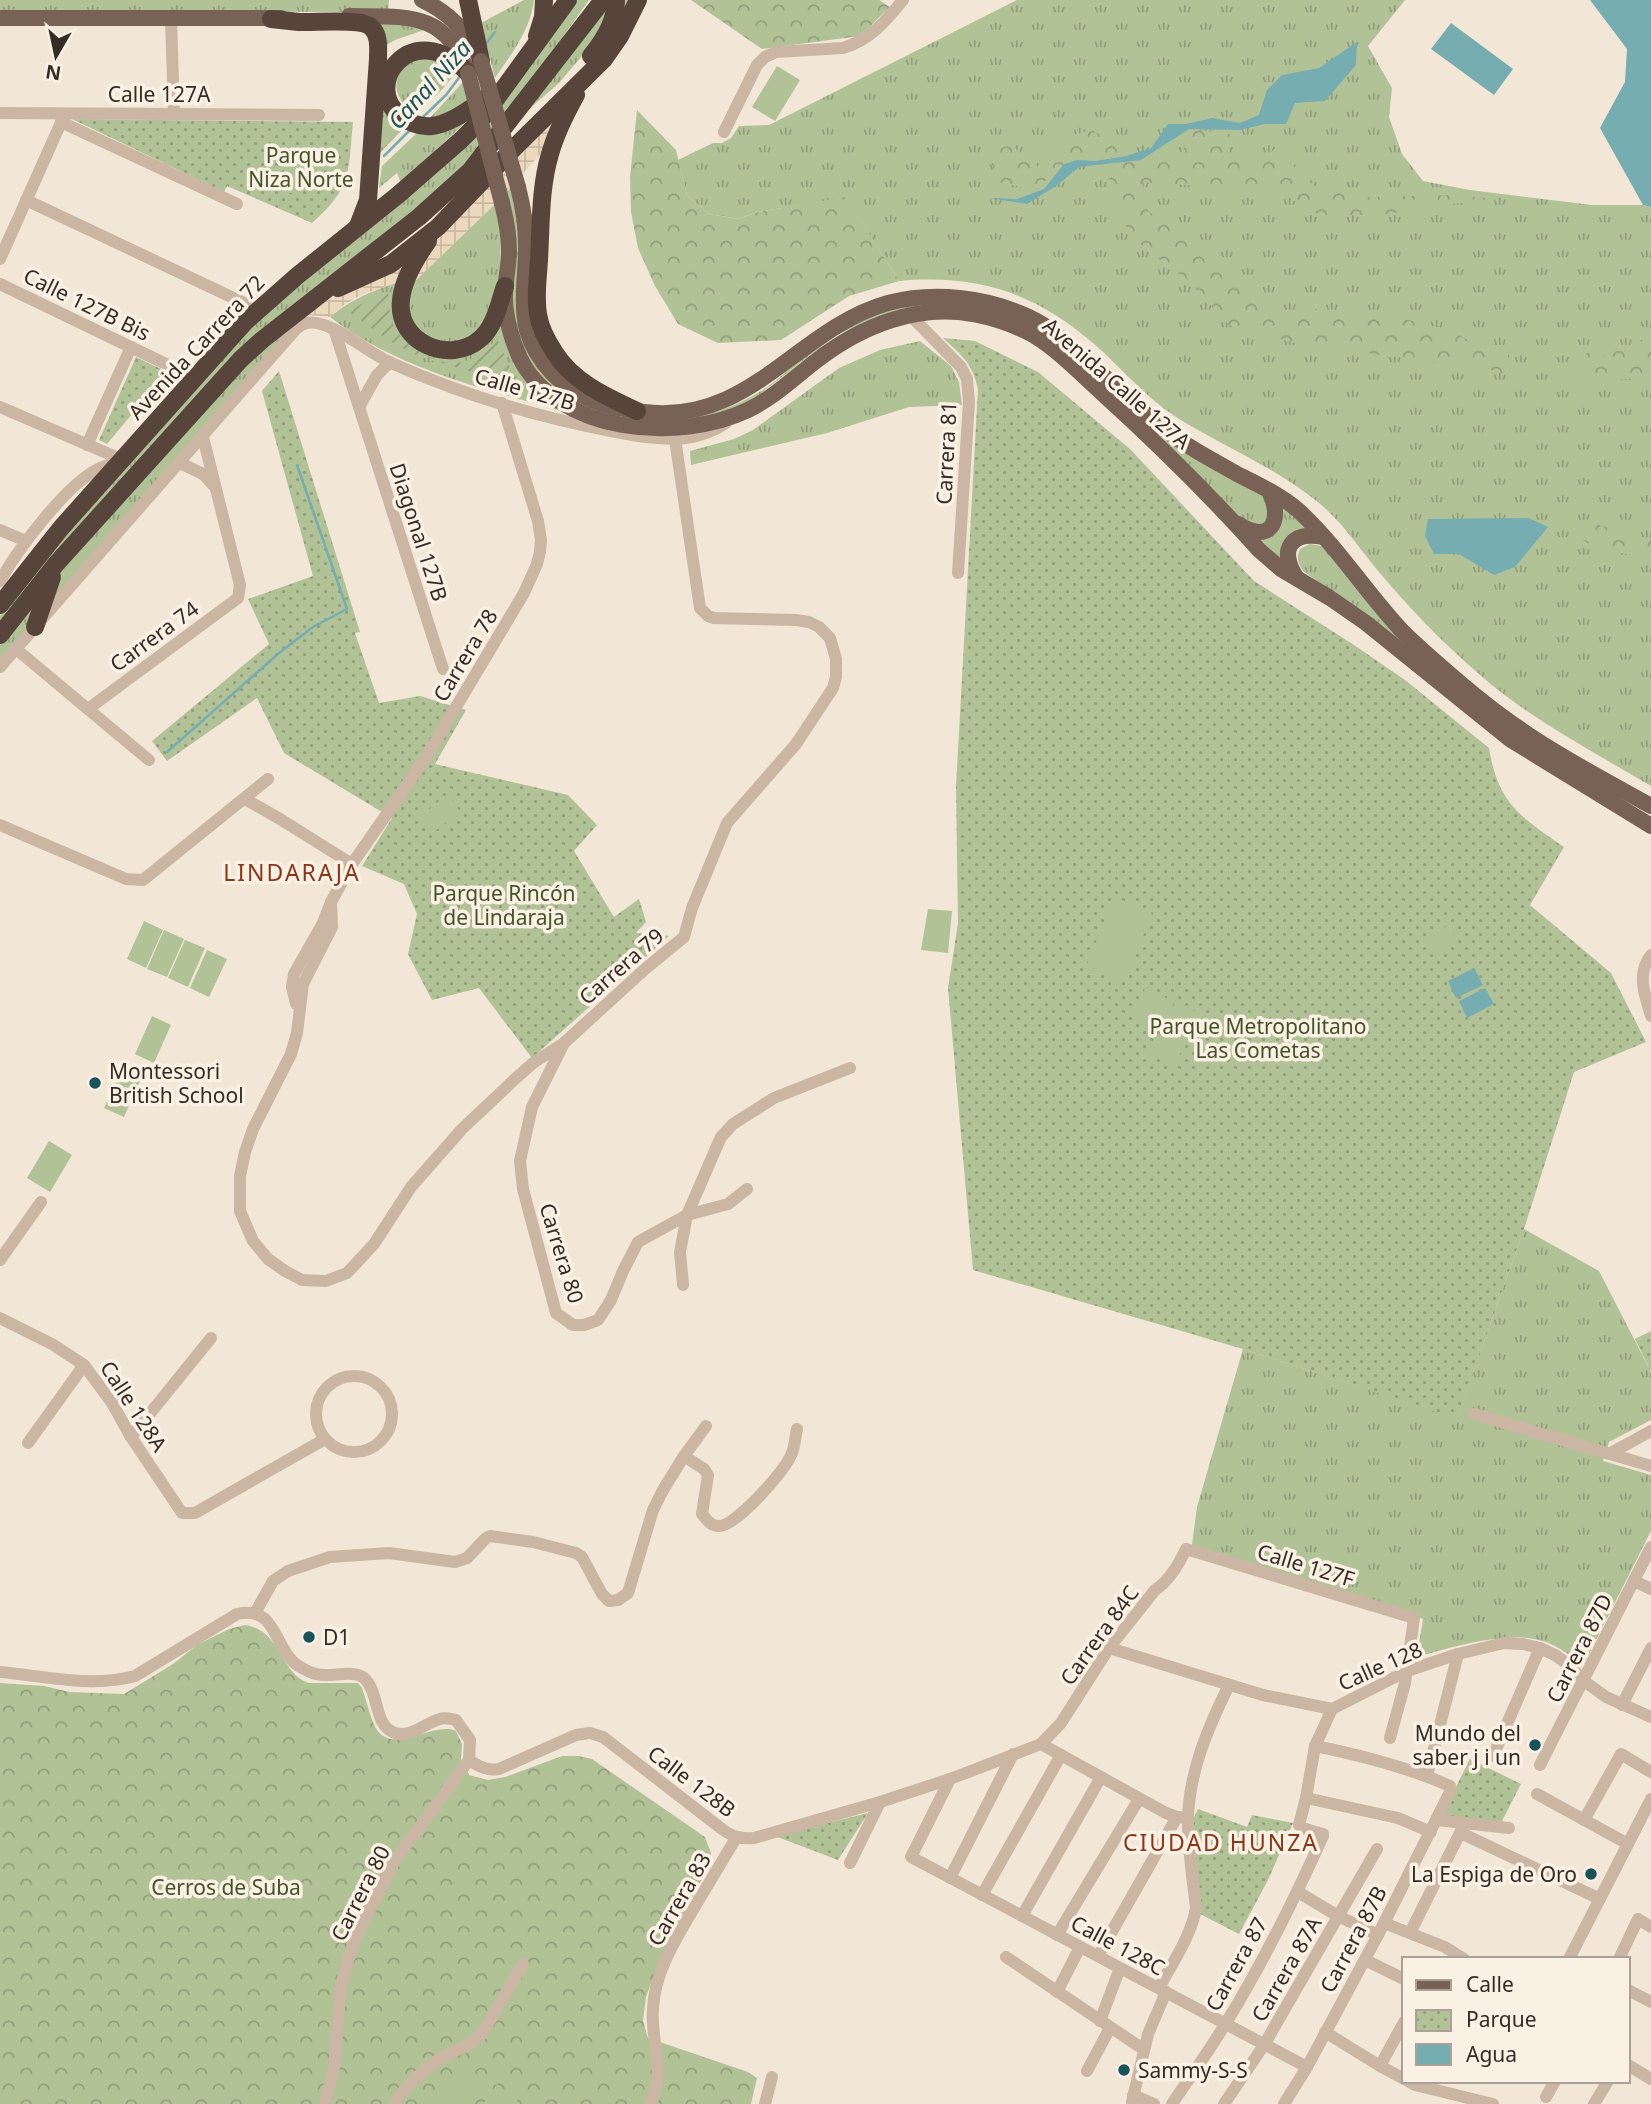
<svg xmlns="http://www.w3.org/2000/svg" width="1651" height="2104" viewBox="0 0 1651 2104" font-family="'Noto Sans',sans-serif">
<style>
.grass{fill:url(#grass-tufts)}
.forest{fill:url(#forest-crowns)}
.park{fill:url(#park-dots)}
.garden{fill:url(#garden-furrows)}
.pitch{fill:#b2c297}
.plaza{fill:url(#plaza-grid)}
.water{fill:#75adb0}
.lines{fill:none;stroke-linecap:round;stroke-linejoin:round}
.stream{stroke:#75adb0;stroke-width:2.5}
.minor{stroke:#cab6a3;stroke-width:12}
.major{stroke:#786256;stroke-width:16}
.highway{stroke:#57453c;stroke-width:18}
.major-bridge{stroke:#786256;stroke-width:16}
.poi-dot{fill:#195358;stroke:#faf0e4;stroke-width:2.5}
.labels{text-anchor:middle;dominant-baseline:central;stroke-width:7;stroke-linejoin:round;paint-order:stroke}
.street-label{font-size:21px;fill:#352b25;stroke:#faf0e4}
.park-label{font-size:21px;fill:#435428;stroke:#faf0e4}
.poi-label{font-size:21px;fill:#352b25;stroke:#faf0e4;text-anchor:start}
.water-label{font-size:23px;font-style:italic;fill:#195358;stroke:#faf0e4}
.neighbourhood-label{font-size:23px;letter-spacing:2px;fill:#88371b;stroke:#faf0e4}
</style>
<defs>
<pattern id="grass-tufts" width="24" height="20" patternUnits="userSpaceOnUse" patternTransform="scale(1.75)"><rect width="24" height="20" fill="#b2c297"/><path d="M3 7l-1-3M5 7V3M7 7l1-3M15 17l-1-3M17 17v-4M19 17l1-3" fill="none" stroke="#929e7b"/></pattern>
<pattern id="forest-crowns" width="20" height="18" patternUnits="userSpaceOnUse" patternTransform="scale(1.75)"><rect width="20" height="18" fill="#b2c297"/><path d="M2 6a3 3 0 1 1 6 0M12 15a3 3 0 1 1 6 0" fill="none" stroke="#929e7b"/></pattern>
<pattern id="park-dots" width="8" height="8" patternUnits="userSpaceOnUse" patternTransform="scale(1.75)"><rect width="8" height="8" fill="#b2c297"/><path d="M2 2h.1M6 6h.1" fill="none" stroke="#929e7b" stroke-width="1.8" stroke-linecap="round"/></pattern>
<pattern id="garden-furrows" width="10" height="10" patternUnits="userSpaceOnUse" patternTransform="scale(1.75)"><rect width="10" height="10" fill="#b2c297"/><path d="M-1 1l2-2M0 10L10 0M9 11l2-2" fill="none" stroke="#929e7b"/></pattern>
<pattern id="plaza-grid" width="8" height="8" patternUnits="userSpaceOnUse" patternTransform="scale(1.75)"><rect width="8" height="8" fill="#ebd8bd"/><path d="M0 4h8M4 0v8" fill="none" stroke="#cabaa2"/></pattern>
</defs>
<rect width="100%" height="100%" fill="#f2e6d7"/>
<!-- grass -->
<g class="grass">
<polygon points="0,0 389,0 388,12 0,11"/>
<path d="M524 0H534C530 31 512 53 495 78L481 23Z"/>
<path d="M576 0H589C547 58 507 123 455 173 393 233 320 279 256 336L0 625V616L48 553 249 328 277 302 390 213 447 164 467 142Z"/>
<polygon points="613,0 629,0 621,19 600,35 558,84 521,116"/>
<path d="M1017 0H1405L1368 46 1392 88 1389 117 1402 154 1423 181 1470 190 1592 205H1643L1651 207V786C1592 751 1530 719 1479 674 1442 642 1410 609 1379 572 1362 552 1347 529 1328 511 1283 470 1227 449 1176 417 1145 397 1121 367 1093 343 1034 292 976 274 899 281L846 198 758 212 738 219 709 214 687 195 678 160 713 143H722L731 138 739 126 769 125Z"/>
<polygon points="376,22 414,26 424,30 395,40 383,47"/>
<path d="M416 58 444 62 456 73 439 93 414 115C392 96 388 73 416 58Z"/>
<polygon points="463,82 468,101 461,107 428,120"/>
<polygon points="381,94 404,128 379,154"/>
<polygon points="468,120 401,183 397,173 379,188 382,166 418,132 443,130"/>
<path d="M511 187C516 202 518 218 520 234 522 271 512 309 527 344 542 379 565 396 599 409 655 431 721 420 770 385 792 368 813 346 837 332 872 312 913 299 953 303 1036 310 1074 356 1132 408 1143 418 1155 431 1167 439 1198 460 1232 477 1264 495 1274 508 1273 522 1255 527L1240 521 1164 440 1066 351 1040 333 1012 319 983 311 952 306H922L892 312 863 323 835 336 755 398C692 434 593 436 542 376 531 363 520 347 516 330 509 298 517 265 515 233 514 219 510 205 507 191Z"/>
<polygon points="496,203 502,218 499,284 482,329 451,346 417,332 407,308 412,284"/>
<path d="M399 282 396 309 443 356 501 318 562 411C481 388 398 369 330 317 351 299 372 291 399 282Z"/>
<polygon points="306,312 46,607 59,568 248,364"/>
<polygon points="920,341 951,366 959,382 962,405 909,407 827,433 691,465 690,451 734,439 753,430 839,368 880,350"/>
<polygon points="1281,504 1311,531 1283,563 1254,537"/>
<path d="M1310 544 1322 546 1396 634 1492 715 1394 636 1303 571C1298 563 1296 557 1300 549Z"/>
<polygon points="35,597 33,625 0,661 0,645"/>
<path d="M1524 1229 1599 1271 1651 1372V1420L1609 1442 1603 1461 1651 1475V1531L1584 1664C1572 1657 1559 1647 1546 1642 1510 1629 1452 1647 1417 1657L1423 1619 1191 1552 1197 1507 1243 1349 1457 1418Z"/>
</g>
<!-- forest -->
<g class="forest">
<polygon points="691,0 879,0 890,7 860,36 762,49"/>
<polygon points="637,110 676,150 687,195 709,214 738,219 758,212 846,197 899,281 849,296 781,340 718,343 678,324 655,286 638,248 631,212 630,177"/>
<polygon points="1189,129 1230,134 1227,155 1261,160 1275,149 1314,186 1370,197 1461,195 1499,200 1451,204 1381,215 1319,215 1279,192 1142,182 1148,211 1199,246 1248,287 1266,312 1317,309 1405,319 1455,332 1490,354 1508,354 1527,385 1497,371 1295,343 1229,325 1188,281 1131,237 1108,185 1113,155 1058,174 1030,189 998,182 988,152 1011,145 1037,167 1048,153 1052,141 1091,130 1157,163 1183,151"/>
<polygon points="1651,336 1651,377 1591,382 1571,381 1582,357 1600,344 1601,357"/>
<polygon points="1592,523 1648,539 1651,537 1651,554 1632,555 1598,549 1583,540"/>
<path d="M245 1625C282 1630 279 1673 309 1683H358L362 1688C366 1699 371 1721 377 1730 395 1755 433 1721 456 1731L462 1744 461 1759 469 1775 488 1780 505 1777 562 1756H579L592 1759 705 1837 711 1853 705 1873 657 1968 646 1997 643 2021 648 2038 748 2072 757 2078 751 2104H0V1683L44 1686 70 1692 124 1694 173 1664 197 1645 229 1629Z"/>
</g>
<!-- park -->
<g class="park">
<path d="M72 119 353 122C348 172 353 187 312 223L227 186 224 192Z"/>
<path d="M943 338 975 341 1038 372 1130 449 1254 581 1354 645 1405 680 1489 748C1498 804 1521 817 1564 847L1530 905 1611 973 1646 1042 1574 1072 1524 1229 1457 1419 1243 1349 973 1270 948 988 958 923 956 787 978 389C972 362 962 356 943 338Z"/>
<polygon points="136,357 167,372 107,444 99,440"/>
<polygon points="279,371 360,632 355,633 379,703 420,696 466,710 435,764 568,795 597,825 574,851 614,917 639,899 646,922 636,933 669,936 532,1058 479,988 432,1000 408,954 417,914 404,884 362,866 392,818 284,753 257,698 167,761 152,741 269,644 248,599 313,576 262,391"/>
<polygon points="1651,1331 1651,1370 1650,1370 1635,1339"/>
<polygon points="1470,1759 1521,1784 1500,1825 1441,1817"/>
<polygon points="1198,1809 1247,1827 1252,1815 1293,1823 1268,1880 1239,1934 1200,1914 1193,1819"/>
<polygon points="868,1813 838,1860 775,1836"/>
</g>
<!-- garden -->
<path class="garden" d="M388 293C389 305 389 319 396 330 406 347 436 364 456 363 472 362 486 350 497 339L511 370 524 387 420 357 388 340 349 312 368 300Z"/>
<!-- pitch -->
<g class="pitch">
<polygon points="777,66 800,80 775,121 752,107"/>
<polygon points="284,159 303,159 303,193 285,193"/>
<polygon points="448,794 460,812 431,834 418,818"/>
<polygon points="1113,898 1152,913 1125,982 1086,967"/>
<polygon points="928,909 952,911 948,953 921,950"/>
<polygon points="144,921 163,930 146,968 127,959"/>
<polygon points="1449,925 1458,942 1431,955 1423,938"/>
<polygon points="164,930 184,939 167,977 147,969"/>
<polygon points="185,940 205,948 188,987 168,978"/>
<polygon points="207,950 227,959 209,997 190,988"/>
<polygon points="1150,988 1174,1003 1155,1032 1132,1016 1132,1013 1145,989"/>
<polygon points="1180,1002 1203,1016 1172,1067 1148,1053"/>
<polygon points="152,1016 171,1025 154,1063 135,1054"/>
<polygon points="122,1070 141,1079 124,1117 104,1108"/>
<polygon points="49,1141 72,1155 50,1192 27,1178"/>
<polygon points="462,2072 482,2089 469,2104 434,2104"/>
<polygon points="497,2084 518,2099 515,2104 483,2104"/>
</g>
<!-- plaza -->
<g class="plaza">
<polygon points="545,124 555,124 545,149 496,203 412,284 425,255 443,230"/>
<polygon points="409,259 399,282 361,295 344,305 330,317 307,315 306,312 338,295"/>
</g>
<!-- water -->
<g class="water">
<polygon points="1590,0 1651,0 1651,207 1643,205 1600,128 1625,82 1627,49"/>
<polygon points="1451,23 1513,69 1494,95 1431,49"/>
<polygon points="1357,42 1356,65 1325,101 1295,103 1286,124 1265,124 1240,130 1189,129 1141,160 1079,167 1056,186 1027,204 988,198 1017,199 1044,189 1064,164 1077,160 1096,161 1126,156 1151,148 1168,124 1186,124 1212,118 1240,123 1259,115 1267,90 1282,75 1319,68"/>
<polygon points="1528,518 1548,527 1515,567 1494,575 1459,554 1434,554 1425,536 1428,519"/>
<polygon points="1474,968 1483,985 1456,998 1448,981"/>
<polygon points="1485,988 1494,1004 1467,1018 1459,1001"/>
</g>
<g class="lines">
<!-- stream -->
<g class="stream">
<polyline points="485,45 495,32"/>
<polyline points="421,119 446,95 461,75"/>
<polyline points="384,156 411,129"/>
<polyline points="167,752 279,653 313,627 347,609 297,465"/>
</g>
<!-- minor -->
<g class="minor">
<polyline points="171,19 174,113"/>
<polyline points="0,113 319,115"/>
<polyline points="61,122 237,204"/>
<path d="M724 132 757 65 765 57 776 52 843 48C870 40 886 21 903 0"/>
<polyline points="26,200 257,309"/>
<polyline points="0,259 64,116"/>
<polyline points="0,284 195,378"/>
<polyline points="910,315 961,367 967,379 969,402 958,573"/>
<polyline points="334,329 443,669"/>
<polyline points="0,407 123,460"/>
<polyline points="359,407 377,375 390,362"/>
<polyline points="87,445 131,347"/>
<polyline points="180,463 203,474 214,486"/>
<polyline points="0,530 26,541"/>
<path d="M0 581C18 549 66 485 98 469 105 466 112 464 119 461"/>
<polyline points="16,649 149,760"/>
<path d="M0 667 296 329C304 322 311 321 321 324 343 330 369 353 391 363 459 393 533 416 606 430 632 435 659 441 686 438 700 436 714 431 726 423"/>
<polyline points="88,709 238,598 240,585 203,437"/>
<polyline points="245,799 280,819 352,864"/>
<polyline points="0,825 126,879 143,880 268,779"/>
<polyline points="331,902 332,927 303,984 297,1033 291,1054 253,1129 245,1152 240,1176 240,1211 253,1241 268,1259 285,1271 302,1280 326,1281 347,1273 374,1244 411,1187 462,1129 516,1078 533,1063 564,1043 645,969 684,937 692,908 727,823 796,744 833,688 836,677 836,659 830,638 819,627 809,622 796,620 714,618 708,616 700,608 675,439"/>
<path d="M1651 955C1636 974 1645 995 1651 1016"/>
<polyline points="296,1004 292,987 294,974 323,923 331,902 352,864 425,759 524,593 537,564 540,552 541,540 538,521 502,403"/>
<polyline points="564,1043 532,1107 520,1161 523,1189 556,1313 573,1325 584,1325 598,1320 611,1300 623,1271 638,1242 687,1215 728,1204 747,1189"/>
<polyline points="0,1260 41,1202"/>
<polyline points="683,1285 680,1252 687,1215 721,1137 733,1124 774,1098 850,1068"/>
<polyline points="0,1318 52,1344 84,1365 112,1403 131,1437 182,1513 195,1513 325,1439"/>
<circle cx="354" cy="1414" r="38"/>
<polyline points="1474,1414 1651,1466"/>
<polyline points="131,1437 211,1338"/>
<polyline points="28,1443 84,1365"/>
<polyline points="1609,1454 1651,1431"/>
<path d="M684 1456 704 1469 708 1475 702 1514C707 1520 711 1526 719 1526 736 1526 785 1471 791 1455 795 1448 795 1437 797 1429"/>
<polyline points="1634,1581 1651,1589"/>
<polyline points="255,1613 273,1581 288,1571 330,1557 389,1553 455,1562 467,1558 486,1538 490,1536 533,1542 576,1553 582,1557 602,1594 609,1601 618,1600 628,1593 653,1510 663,1490 684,1456 706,1426"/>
<polyline points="1109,1648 1263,1695 1332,1709 1407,1671 1458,1654 1504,1643 1523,1644 1540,1648 1555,1655 1569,1665 1584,1681 1606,1697 1651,1717"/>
<path d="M0 1672C44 1676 92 1688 135 1676L237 1614C277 1605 273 1647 297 1665 302 1668 310 1673 316 1674 330 1678 353 1669 364 1678 380 1692 373 1726 395 1733 411 1738 425 1723 440 1719 445 1717 451 1719 456 1720L470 1740 469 1760"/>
<polyline points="1622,1705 1651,1648"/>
<path d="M1041 1744 1061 1723 1109 1648 1155 1590C1169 1581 1179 1564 1186 1549L1414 1618 1405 1683 1390 1738"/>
<polyline points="1493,1756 1540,1648"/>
<path d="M469 1760C479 1766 486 1771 499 1769L576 1735 590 1733 603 1737 722 1829C733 1837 740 1839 754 1838L880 1802 950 1779 1041 1744 1166 1813 1177 1817 1188 1818"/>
<polyline points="1540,1765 1651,1547"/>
<polyline points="1427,1776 1458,1654"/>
<polyline points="950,1779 911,1857 1307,2067"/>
<polyline points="1537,1794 1628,1844"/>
<polyline points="1306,1798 1398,1818 1431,1832"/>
<polyline points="1437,1820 1509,1828"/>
<polyline points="1584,1820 1621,1754 1651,1772"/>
<polyline points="1461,1833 1600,1899"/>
<polyline points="850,1863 880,1802"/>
<polyline points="950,1878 1013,1754"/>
<polyline points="1298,1892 1338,1916 1378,1935"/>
<polyline points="982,1895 1061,1755"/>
<polyline points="1022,1916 1101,1777"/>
<polyline points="1384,1923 1445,1947 1464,1959"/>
<polyline points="1410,1933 1465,1823"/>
<polyline points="1057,1935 1139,1799"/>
<polyline points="1098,1956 1177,1817"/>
<polyline points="1006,1957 1143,2049"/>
<polyline points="1569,1959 1651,1799"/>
<polyline points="1619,1959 1638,1919 1651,1927"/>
<polyline points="1365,1960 1404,1979"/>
<path d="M1159 1988C1172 1963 1191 1937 1196 1908 1193 1880 1187 1845 1188 1817 1190 1769 1208 1728 1229 1685"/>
<polyline points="1628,1990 1651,2002"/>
<polyline points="1057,1992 1080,1947"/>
<polyline points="1100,2021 1120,1968"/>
<polyline points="1325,2032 1380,2066 1404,2079"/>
<polyline points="1628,2065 1651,2079"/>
<polyline points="1380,2066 1404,2022"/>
<polyline points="1087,2071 1110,2028"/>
<polyline points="1408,2081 1415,2085 1493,2104"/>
<polyline points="1133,2095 1154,2104"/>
<polyline points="1546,2097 1555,2081"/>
<polyline points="1132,2102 1148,2034 1166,1992"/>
<polyline points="325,2104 334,2067 341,1985 354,1941 394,1862 469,1760"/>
<path d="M394 2104C406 2086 420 2072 438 2060 453 2050 469 2048 482 2034L523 1964"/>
<path d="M650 2104C667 2074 650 2040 653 2008 655 1971 676 1939 694 1908 708 1885 722 1861 736 1838"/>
<polyline points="765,2104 772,2077"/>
<path d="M1172 2104C1190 2077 1209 2051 1226 2023 1263 1963 1294 1900 1323 1836V1834L1302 1828 1299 1825 1306 1798 1315 1746 1332 1709"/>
<polyline points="1224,2104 1264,2045 1377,1849"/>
<path d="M1284 2104 1307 2067 1378 1935 1451 1790 1450 1786C1407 1767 1360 1755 1315 1746"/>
<polyline points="1594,2104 1608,2081"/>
</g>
<!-- major -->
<g class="major">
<path d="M422 0C446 11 465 29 477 53"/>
<path d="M349 16C405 17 446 10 468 73"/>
<polyline points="0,18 281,18"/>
<path d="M518 187C524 210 527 231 526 255 525 279 521 306 527 330 536 362 563 389 592 400 609 407 627 410 644 412 751 425 796 329 888 303 934 291 986 297 1029 317 1050 327 1067 342 1084 358 1110 381 1135 407 1163 428 1187 447 1214 461 1241 476 1261 486 1282 496 1299 511 1338 547 1367 594 1403 632 1414 643 1426 653 1437 663 1463 686 1491 710 1520 729 1561 758 1607 781 1651 806"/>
<path d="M502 203C506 219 509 234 509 250 509 266 505 281 505 297 505 317 512 341 520 358 558 434 679 443 748 410 773 398 794 378 816 361 861 326 916 304 973 314 993 318 1015 325 1033 335 1058 350 1080 373 1102 393 1157 443 1209 494 1259 550L1281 569 1330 598 1366 623 1511 740 1651 826"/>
<path d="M1238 524C1270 545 1284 521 1269 491"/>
<path d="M1296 577C1279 550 1290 531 1323 537"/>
</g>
<!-- highway -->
<g class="highway">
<polyline points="468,0 481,61"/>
<path d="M271 19C280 20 289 21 299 22 314 23 361 18 371 27 380 35 378 49 378 59L368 200 358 226"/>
<polyline points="537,36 543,17 544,0"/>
<path d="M591 56C604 40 616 21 616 0"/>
<path d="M468 73C412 14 359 87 402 117 411 124 422 127 432 126 453 123 472 107 489 96"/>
<path d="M576 95C566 113 556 133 550 154 540 187 541 225 539 260 538 278 535 296 538 314 540 328 547 341 555 353 573 382 607 397 637 411"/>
<path d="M428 241C416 258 403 279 401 300 396 343 450 365 480 339 495 327 499 303 505 286"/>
<polyline points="338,288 391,264 438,227 517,145 604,59 620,36 638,0"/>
<polyline points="0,605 61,528 245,322 297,276 398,195 461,140 480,121 568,0"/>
<polyline points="35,627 52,577"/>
<polyline points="0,635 56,564 241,359 262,340 419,217 470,171 603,0"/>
</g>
<!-- major-bridge -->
<g class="major-bridge">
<polyline points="481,61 518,187"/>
<polyline points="468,73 502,203"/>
</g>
</g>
<!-- markers -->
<g class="poi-dot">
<circle cx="95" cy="1083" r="7"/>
<circle cx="309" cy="1637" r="7"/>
<circle cx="1535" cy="1745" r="7"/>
<circle cx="1591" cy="1874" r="7"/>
<circle cx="1124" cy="2070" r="7"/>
</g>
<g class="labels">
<!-- street labels -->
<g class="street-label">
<text x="159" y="94">Calle 127A</text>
<text transform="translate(87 304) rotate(26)">Calle 127B Bis</text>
<text transform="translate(196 347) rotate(-47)">Avenida Carrera 72</text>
<text transform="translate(1117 383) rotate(41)">Avenida Calle 127A</text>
<text transform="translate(525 389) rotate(16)">Calle 127B</text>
<text transform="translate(946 453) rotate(-87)">Carrera 81</text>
<text transform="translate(419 532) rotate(72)">Diagonal 127B</text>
<text transform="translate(154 636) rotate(-36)">Carrera 74</text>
<text transform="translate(465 655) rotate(-59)">Carrera 78</text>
<text transform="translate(621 966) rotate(-41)">Carrera 79</text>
<text transform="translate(562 1253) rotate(73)">Carrera 80</text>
<text transform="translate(134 1406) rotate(57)">Calle 128A</text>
<text transform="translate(1306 1565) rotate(17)">Calle 127F</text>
<text transform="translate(1099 1635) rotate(-54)">Carrera 84C</text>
<text transform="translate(1579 1648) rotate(-63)">Carrera 87D</text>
<text transform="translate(1380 1666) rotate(-24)">Calle 128</text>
<text transform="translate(692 1781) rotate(37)">Calle 128B</text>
<text transform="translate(360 1893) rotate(-63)">Carrera 80</text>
<text transform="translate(679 1899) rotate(-60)">Carrera 83</text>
<text transform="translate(1353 1939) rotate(-62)">Carrera 87B</text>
<text transform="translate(1118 1945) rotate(28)">Calle 128C</text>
<text transform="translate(1236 1964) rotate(-61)">Carrera 87</text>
<text transform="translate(1286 1969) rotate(-60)">Carrera 87A</text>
</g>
<!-- park labels -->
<g class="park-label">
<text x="301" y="155">Parque<tspan x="301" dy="24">Niza Norte</tspan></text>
<text x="504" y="893">Parque Rincón<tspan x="504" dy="24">de Lindaraja</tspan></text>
<text x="1258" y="1026">Parque Metropolitano<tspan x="1258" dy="24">Las Cometas</tspan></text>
<text x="226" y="1887">Cerros de Suba</text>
</g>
<!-- poi labels -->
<g class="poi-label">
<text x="109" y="1071">Montessori<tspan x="109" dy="24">British School</tspan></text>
<text x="323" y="1637">D1</text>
<text x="1521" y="1733" text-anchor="end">Mundo del<tspan x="1521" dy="24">saber j i un</tspan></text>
<text x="1577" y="1874" text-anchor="end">La Espiga de Oro</text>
<text x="1138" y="2070">Sammy-S-S</text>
</g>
<!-- water labels -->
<g class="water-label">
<text transform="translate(429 84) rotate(-48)">Canal Niza</text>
</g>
<!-- neighbourhood labels -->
<g class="neighbourhood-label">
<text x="292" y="872">LINDARAJA</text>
<text x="1221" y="1842">CIUDAD HUNZA</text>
</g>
</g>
<!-- legend -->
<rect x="1402" y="1957" width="228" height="126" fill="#faf0e4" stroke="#aba198" stroke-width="2"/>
<rect x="1416" y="1980" width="35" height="10" fill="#786256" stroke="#aba198" stroke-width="2"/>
<text x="1466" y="1992" font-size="21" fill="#352b25">Calle</text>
<rect x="1416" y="2010" width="35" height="21" fill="url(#park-dots)" stroke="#aba198" stroke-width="2"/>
<text x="1466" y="2027" font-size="21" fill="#352b25">Parque</text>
<rect x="1416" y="2044" width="35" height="21" fill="#75adb0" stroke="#aba198" stroke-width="2"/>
<text x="1466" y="2062" font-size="21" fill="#352b25">Agua</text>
<!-- north arrow -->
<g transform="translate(56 56) rotate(189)" stroke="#faf0e4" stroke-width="5" paint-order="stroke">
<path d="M0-5L12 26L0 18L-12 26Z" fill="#352b25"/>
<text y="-10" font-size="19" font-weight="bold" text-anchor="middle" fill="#352b25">N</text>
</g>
</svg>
